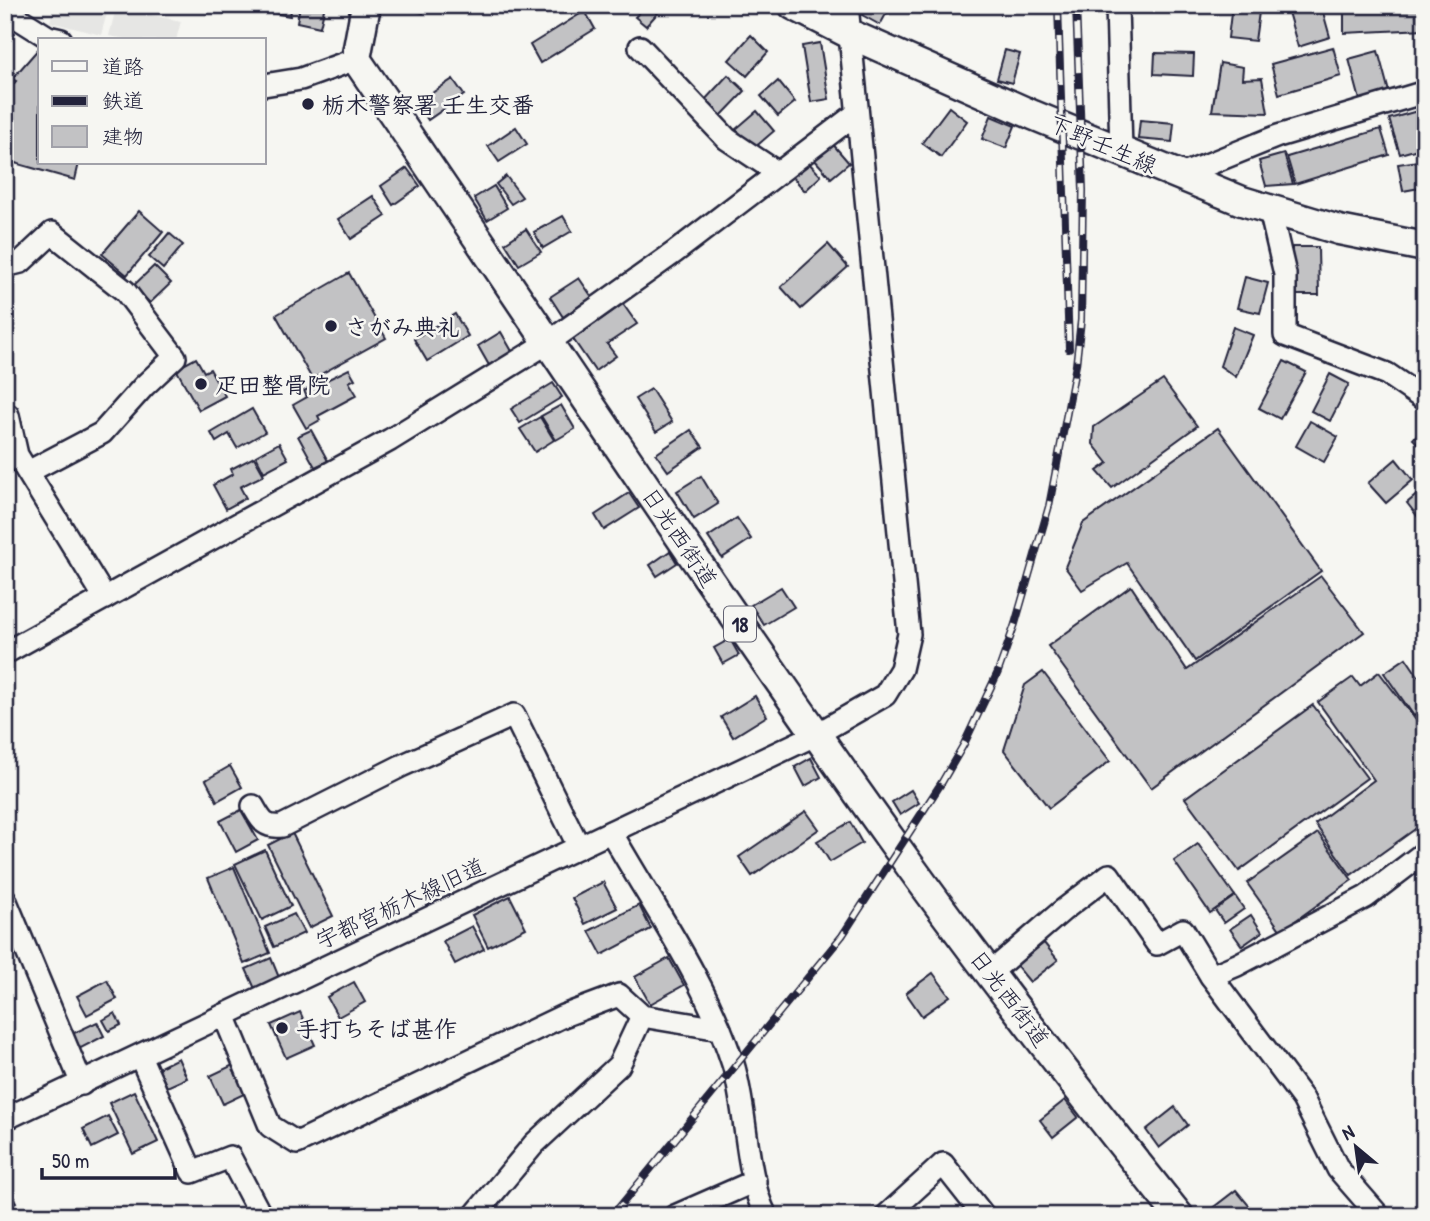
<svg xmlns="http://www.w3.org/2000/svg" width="1430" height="1221" viewBox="0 0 1430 1221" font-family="'Patrick Hand','Klee One',sans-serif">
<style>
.built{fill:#e6e6e4}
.building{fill:#c2c2c4;stroke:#22223b;stroke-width:2}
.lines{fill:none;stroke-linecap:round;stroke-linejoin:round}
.minor-casing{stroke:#22223b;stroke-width:26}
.major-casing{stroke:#22223b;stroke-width:33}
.minor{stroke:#f6f6f2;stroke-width:21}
.major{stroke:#f6f6f2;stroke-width:28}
.rail-casing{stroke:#22223b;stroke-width:8}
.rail{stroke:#f6f6f2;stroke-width:5;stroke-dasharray:16;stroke-linecap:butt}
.poi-dot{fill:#22223b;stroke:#f6f6f2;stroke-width:2.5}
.labels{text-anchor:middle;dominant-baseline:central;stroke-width:5;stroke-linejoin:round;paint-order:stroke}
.shield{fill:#f6f6f2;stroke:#626272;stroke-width:2}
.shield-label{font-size:21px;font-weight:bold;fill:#22223b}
.poi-label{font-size:23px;font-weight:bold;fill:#22223b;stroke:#f6f6f2;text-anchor:start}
.street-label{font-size:23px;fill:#22223b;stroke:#f6f6f2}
</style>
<rect width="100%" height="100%" fill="#f6f6f2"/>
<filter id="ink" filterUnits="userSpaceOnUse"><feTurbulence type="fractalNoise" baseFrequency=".0143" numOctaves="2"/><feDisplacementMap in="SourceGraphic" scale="14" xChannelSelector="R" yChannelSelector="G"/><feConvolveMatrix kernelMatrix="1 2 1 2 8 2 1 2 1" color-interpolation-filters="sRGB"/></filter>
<g filter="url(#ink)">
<!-- built -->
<g class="built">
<polygon points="54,5 109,5 101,35 50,22"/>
<polygon points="116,8 181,21 176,40 131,40 109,36"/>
</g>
<!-- building -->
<g class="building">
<polygon points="274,5 292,5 290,16 273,13"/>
<polygon points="300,5 325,5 320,27 297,22"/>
<polygon points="395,5 425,5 423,13"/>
<polygon points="646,5 665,5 646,26 635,17"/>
<polygon points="868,5 891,5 880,25 862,15"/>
<polygon points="1232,5 1260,5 1255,41 1228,38"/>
<polygon points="1286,5 1321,5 1330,37 1298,47"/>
<polygon points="1425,5 1425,29 1344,33 1344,7"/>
<polygon points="585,11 595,29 540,63 530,45"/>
<polygon points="751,35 768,52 747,76 729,60"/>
<polygon points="820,43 829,99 811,102 802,46"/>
<polygon points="40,47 40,163 79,163 75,180 15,163 5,153 5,94 16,81 12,79"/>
<polygon points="1333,47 1341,76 1279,94 1271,64"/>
<polygon points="1005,50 1020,54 1012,83 997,79"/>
<polygon points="1378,51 1389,92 1360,100 1349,59"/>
<polygon points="1155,53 1194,54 1193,76 1154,74"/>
<polygon points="1220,63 1243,67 1242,79 1262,78 1268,113 1212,111"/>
<polygon points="728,75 745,91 719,118 703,102"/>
<polygon points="453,79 464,95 428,120 417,103"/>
<polygon points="778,81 795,102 778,116 761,96"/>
<polygon points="949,107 967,121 941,157 922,143"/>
<polygon points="1421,110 1425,123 1425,147 1400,154 1389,119"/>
<polygon points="757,111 774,131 753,149 736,129"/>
<polygon points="991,116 1015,126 1006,148 982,139"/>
<polygon points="1140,120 1174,123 1172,142 1138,139"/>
<polygon points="516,127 527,144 499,162 488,146"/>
<polygon points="1381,129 1389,155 1295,184 1287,157"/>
<polygon points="831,142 849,163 831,178 813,158"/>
<polygon points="1284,154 1293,184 1266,186 1259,161"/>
<polygon points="1425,160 1425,187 1403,191 1398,164"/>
<polygon points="807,161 821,176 805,191 791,175"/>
<polygon points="407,168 420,186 393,205 381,186"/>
<polygon points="506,176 522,197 511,204 496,184"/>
<polygon points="494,186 507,208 487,220 474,198"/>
<polygon points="373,196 386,216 351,239 338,219"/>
<polygon points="139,211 163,232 127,275 102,254"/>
<polygon points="563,216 572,231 543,248 534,232"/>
<polygon points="526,229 541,252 519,265 505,243"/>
<polygon points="169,233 183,245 163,269 149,257"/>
<polygon points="828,244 848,267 801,309 781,287"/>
<polygon points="1292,247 1318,247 1319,295 1292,295"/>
<polygon points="154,266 171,283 150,303 133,286"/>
<polygon points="349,273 386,338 312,379 276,315"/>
<polygon points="1245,277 1268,283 1260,313 1237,308"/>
<polygon points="579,278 592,297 563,317 550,297"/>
<polygon points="623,304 637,324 607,344 616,356 595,371 573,339"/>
<polygon points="455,314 468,336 427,361 414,339"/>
<polygon points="1233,327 1253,335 1236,377 1220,366"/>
<polygon points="501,332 513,353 490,367 478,346"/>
<polygon points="196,358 204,372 210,369 225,396 199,410 176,369"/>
<polygon points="1284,361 1306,372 1280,419 1259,408"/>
<polygon points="349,369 355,379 349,382 357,395 318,416 320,420 306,428 293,405 307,397 304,391"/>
<polygon points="1330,374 1349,384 1330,421 1311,411"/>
<polygon points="1163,380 1197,426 1112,488 1097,471 1108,463 1093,444 1094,427"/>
<polygon points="553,383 562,397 520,423 511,409"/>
<polygon points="651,389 672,422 656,432 635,399"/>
<polygon points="561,405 575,429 556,440 541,416"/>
<polygon points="252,409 265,432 237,448 229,434 216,442 211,433"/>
<polygon points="540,417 554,440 535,452 520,429"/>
<polygon points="1310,421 1338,437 1324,462 1296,446"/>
<polygon points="1425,426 1425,450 1413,439"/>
<polygon points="1218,428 1321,571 1195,661 1127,563 1082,590 1065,567 1083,523"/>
<polygon points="311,430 328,461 315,467 298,436"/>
<polygon points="691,430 703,447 668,471 656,454"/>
<polygon points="279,443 288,459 264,472 256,456"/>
<polygon points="254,457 264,475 240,487 246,498 226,509 213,485 233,474 231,469"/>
<polygon points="1396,459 1413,480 1386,503 1368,483"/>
<polygon points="701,476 718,504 694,519 677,491"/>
<polygon points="1425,488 1425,526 1407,503"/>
<polygon points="629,493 639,508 604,530 595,515"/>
<polygon points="737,518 751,539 722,558 708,537"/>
<polygon points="670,551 677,563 657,576 650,565"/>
<polygon points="1321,576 1364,632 1151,788 1048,646 1131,586 1187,670"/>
<polygon points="781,587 794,607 764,625 751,605"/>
<polygon points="730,639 739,655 723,664 714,648"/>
<polygon points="1406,658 1425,686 1425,708 1414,716 1384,673"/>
<polygon points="1043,672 1110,761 1049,808 1004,750 1025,685"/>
<polygon points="1379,672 1415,719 1425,713 1425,822 1351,875 1315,824 1374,780 1318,702 1353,677 1360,686"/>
<polygon points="755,696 767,716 733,737 721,717"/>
<polygon points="1313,705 1367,778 1239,871 1185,798"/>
<polygon points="811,758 821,777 805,786 795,767"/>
<polygon points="230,766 242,787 217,801 206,780"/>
<polygon points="911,790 919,803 900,815 892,802"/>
<polygon points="241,810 258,840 236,852 220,821"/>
<polygon points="806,811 819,829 752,876 739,857"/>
<polygon points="850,822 862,843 830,862 817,841"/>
<polygon points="292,833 333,916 309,928 268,845"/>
<polygon points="1318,833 1352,880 1281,931 1247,883"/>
<polygon points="1198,844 1235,896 1210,913 1174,861"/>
<polygon points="265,850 291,906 262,920 235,864"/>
<polygon points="234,867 270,953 244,964 208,878"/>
<polygon points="603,882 617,908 585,924 572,898"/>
<polygon points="510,896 526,928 488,947 472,915"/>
<polygon points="1235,896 1244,909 1224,923 1215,910"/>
<polygon points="639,905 651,929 602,955 589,931"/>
<polygon points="294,914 304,933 274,947 265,927"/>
<polygon points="1251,915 1262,932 1242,946 1230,929"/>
<polygon points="472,926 484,949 455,964 443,941"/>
<polygon points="1044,943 1058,960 1030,982 1016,965"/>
<polygon points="271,958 280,980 256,991 246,969"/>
<polygon points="669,958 684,985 650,1004 635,977"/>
<polygon points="933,973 950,996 922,1016 906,993"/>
<polygon points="107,980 117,999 87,1015 77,996"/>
<polygon points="354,982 365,1002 338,1017 327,997"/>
<polygon points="300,1012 315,1045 286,1058 271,1025"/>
<polygon points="115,1013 121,1025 109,1031 103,1020"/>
<polygon points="97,1022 104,1036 79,1049 72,1034"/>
<polygon points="178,1058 187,1078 167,1087 158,1068"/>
<polygon points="233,1065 246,1093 223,1104 210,1076"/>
<polygon points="134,1091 158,1142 133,1154 109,1103"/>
<polygon points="1065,1100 1078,1117 1053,1137 1040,1120"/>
<polygon points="1175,1107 1188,1125 1159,1148 1146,1130"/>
<polygon points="108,1116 118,1135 92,1148 83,1129"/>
<polygon points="5,1182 16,1202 5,1208"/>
<polygon points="1236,1190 1251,1208 1241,1216 1215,1216 1210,1210"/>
</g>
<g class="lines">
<defs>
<g id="minor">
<polyline points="1117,5 1121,151"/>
<polyline points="5,10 48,37 61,40"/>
<polyline points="640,47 727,139 778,173"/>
<polyline points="264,85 301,79 356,59"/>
<polyline points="1179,176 1278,136 1425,92"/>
<polyline points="1270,210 1285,274 1285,335 1387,374 1425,400"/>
<polyline points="5,266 21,262 52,233 125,291 175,357 144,386 102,433 28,472"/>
<polyline points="5,415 8,415 17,455 105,598"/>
<polyline points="5,653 390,440 549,342 675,252 857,113"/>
<path d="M253 806C261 820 264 828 282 826L401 766 514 715 579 847"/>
<path d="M611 832C654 908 706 980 733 1064 747 1109 745 1175 766 1216"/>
<polyline points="5,899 82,1084"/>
<polyline points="990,973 1062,911 1109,875 1157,944 1183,930 1211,976 1237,965 1366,897 1425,852"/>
<polyline points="1211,976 1303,1099 1338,1169 1379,1216"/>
<polyline points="224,1015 270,1126 297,1143 563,1016 619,995 642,1016 720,1029"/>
<polyline points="140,1056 192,1172 230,1157 261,1216"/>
<polyline points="5,1119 817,734 885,695 901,669 909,634 847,5"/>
<polyline points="474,1216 534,1144 619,1065 642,1016"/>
<polyline points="675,1216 755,1181"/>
<polyline points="886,1216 943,1164 984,1216"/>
</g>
<g id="major">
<path d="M366 5 356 59C536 322 711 589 897 848 987 973 1082 1095 1179 1216"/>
<polyline points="793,5 850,34 1033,115 1242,201 1339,230 1425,247"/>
</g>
</defs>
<!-- minor casing -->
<use href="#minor" class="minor-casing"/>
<!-- major casing -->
<use href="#major" class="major-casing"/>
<!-- minor -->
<use href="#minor" class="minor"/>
<!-- major -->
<use href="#major" class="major"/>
<defs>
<g id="rail">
<polyline points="1058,5 1069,349"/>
<polyline points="612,1216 842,936 942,782 964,744 998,672 1015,624 1049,506 1076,365 1081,320 1083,190 1076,5"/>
</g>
</defs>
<!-- rail casing -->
<use href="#rail" class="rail-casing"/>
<!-- rail -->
<use href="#rail" class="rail"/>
</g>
</g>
<!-- markers -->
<g class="poi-dot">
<circle cx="308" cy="104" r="7"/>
<circle cx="331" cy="326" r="7"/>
<circle cx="201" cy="384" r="7"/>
<circle cx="282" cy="1028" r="7"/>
</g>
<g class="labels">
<!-- shield labels -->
<rect class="shield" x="724" y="606.5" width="32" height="35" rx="5"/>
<g class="shield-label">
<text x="740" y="624">18</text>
</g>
<!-- poi labels -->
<g class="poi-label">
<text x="322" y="104">栃木警察署 壬生交番</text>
<text x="345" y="326">さがみ典礼</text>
<text x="215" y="384">疋田整骨院</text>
<text x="296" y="1028">手打ちそば甚作</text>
</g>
<!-- street labels -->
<g class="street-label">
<text transform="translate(1103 144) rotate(23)">下野壬生線</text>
<text transform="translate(680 537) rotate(56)">日光西街道</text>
<text transform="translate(400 903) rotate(-25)">宇都宮栃木線旧道</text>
<text transform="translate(1010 998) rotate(53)">日光西街道</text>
</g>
</g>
<!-- margin -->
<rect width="1430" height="1221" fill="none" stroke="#f6f6f2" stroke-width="28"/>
<rect x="14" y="14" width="1402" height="1193" fill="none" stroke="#22223b" stroke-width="2.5" filter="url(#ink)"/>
<!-- legend -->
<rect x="38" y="38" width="228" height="126" fill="#f6f6f2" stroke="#a1a1a9" stroke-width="2"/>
<rect x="52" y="61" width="35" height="10" fill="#f6f6f2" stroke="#a1a1a9" stroke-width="2"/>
<text x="102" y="74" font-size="21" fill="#22223b">道路</text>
<rect x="52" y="96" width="35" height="10" fill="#22223b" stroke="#a1a1a9" stroke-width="2"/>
<text x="102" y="108" font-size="21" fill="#22223b">鉄道</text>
<rect x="52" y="126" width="35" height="21" fill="#c2c2c4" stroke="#a1a1a9" stroke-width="2"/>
<text x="102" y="144" font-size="21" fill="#22223b">建物</text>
<!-- north arrow -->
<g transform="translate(1356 1147) rotate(331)" stroke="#f6f6f2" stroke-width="5" paint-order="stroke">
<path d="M0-5L12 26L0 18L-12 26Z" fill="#22223b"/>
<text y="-10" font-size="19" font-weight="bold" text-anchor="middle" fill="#22223b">N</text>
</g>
<!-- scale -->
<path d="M42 1168v10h133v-10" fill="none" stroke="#22223b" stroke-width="3.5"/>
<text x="52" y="1168" font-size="21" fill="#22223b" stroke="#f6f6f2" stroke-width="5" paint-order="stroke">50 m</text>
</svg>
